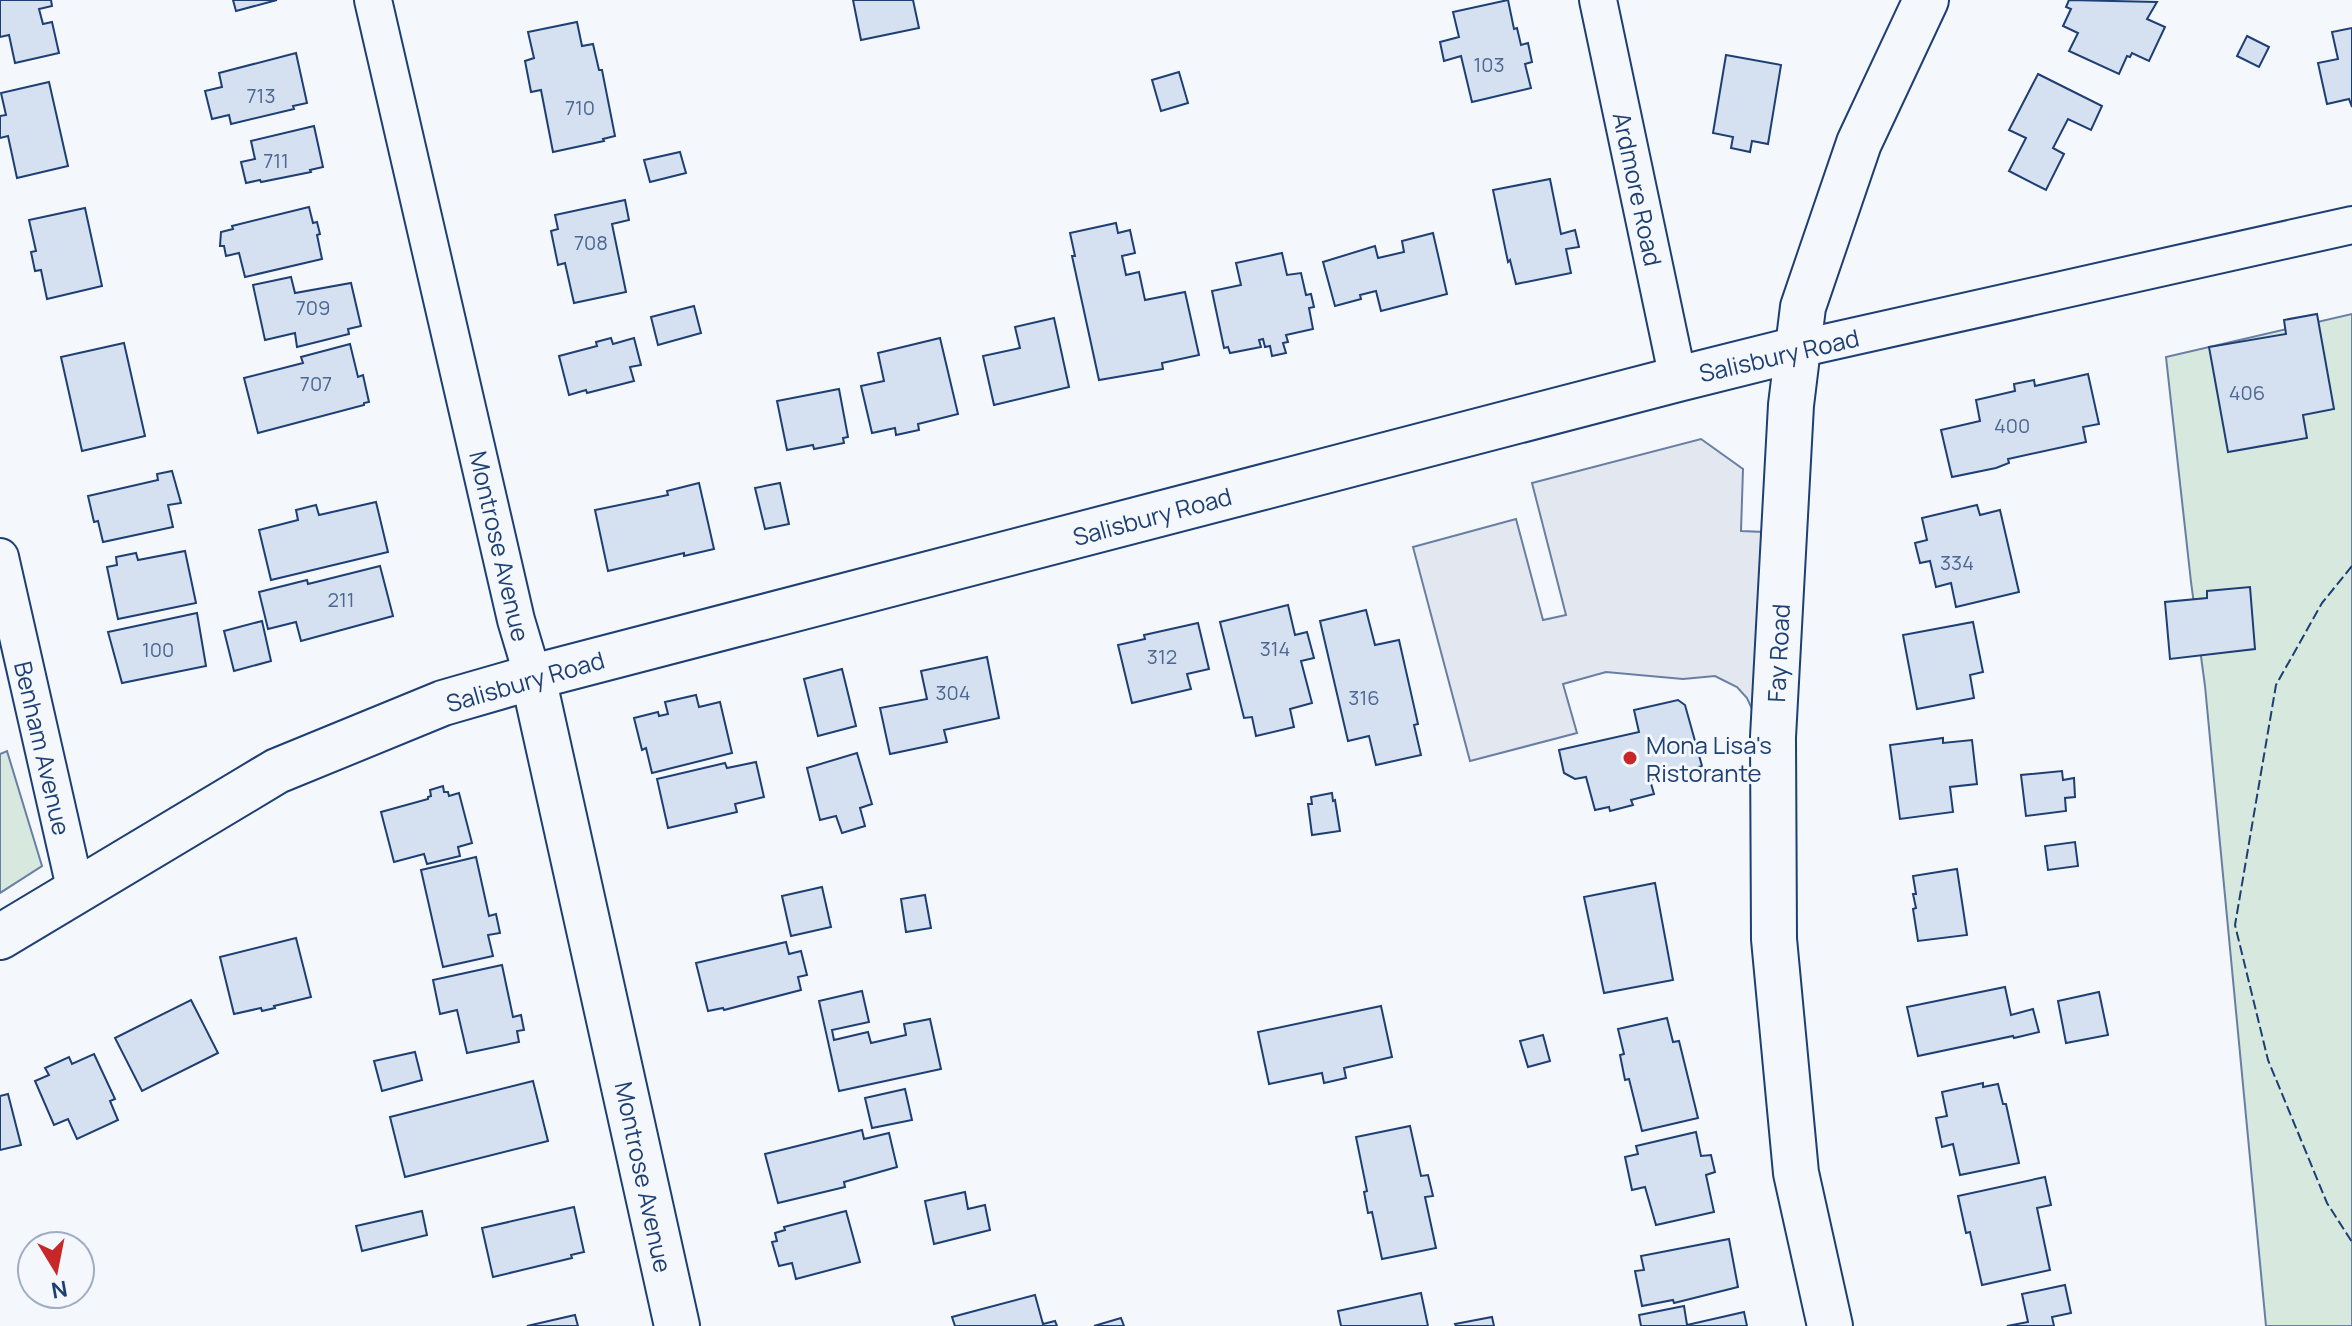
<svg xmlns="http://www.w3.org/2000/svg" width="2352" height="1326" viewBox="0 0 2352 1326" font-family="Manrope,sans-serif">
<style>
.green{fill:#d7e8df;stroke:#687fa3;stroke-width:2}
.parking{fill:#e3e8f0;stroke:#687fa3;stroke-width:2}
.building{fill:#d5e0f0;stroke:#1d3f73;stroke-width:2}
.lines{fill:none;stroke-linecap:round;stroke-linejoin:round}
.minor-casing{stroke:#1d3f73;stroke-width:40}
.tertiary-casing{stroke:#1d3f73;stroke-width:48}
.minor{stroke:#f4f7fb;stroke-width:36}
.tertiary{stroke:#f4f7fb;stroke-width:44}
.fence{stroke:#1d3f73;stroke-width:2;stroke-dasharray:10 4;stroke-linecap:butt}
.poi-dot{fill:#c62828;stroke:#f4f7fb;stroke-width:3}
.labels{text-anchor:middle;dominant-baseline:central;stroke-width:6;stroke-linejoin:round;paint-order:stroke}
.number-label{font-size:20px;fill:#4b6792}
.street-label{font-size:24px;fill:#1d3f73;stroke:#f4f7fb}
.poi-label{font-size:24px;fill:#1d3f73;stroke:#f4f7fb;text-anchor:start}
</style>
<rect width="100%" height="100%" fill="#f4f7fb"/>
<!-- green -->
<g class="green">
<polygon points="2352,314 2352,1326 2266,1326 2205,686 2191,582 2166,357"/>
<polygon points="7,751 42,866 0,893 0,754"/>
</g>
<!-- parking -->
<polygon class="parking" points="1701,439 1743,469 1741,531 1765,532 1759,709 1752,709 1747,698 1737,687 1715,676 1683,679 1606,672 1563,684 1577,733 1470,761 1413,547 1516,519 1543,620 1566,615 1532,483"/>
<!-- building -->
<g class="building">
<polygon points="0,0 51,0 52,6 39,9 43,24 52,22 59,53 15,63 9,35 0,37"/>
<polygon points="233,0 277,0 236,11"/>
<polygon points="853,0 913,0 919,28 861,40"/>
<polygon points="1508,0 1514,29 1517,28 1521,45 1528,43 1532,62 1525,64 1531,88 1472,102 1461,56 1444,61 1440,42 1459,37 1453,12"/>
<polygon points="2069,0 2157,2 2147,19 2165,27 2149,61 2132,53 2130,57 2127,56 2119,74 2069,51 2078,33 2063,26 2071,9 2066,7"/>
<polygon points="577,22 582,46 593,44 599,70 602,70 615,136 603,139 604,141 553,152 541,90 531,92 525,61 534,58 528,32"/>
<polygon points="2352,28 2352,107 2349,99 2327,104 2318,63 2338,59 2332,32"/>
<polygon points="2247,36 2269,47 2259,67 2237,56"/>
<polygon points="296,53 307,103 293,106 294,109 231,124 229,115 212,119 205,91 222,87 219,73"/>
<polygon points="1726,55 1781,65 1768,144 1752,141 1750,152 1731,148 1733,137 1713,133"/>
<polygon points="1179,72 1188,103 1161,111 1152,80"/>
<polygon points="2038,74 2102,106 2091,130 2068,119 2053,148 2064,154 2046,190 2009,171 2026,138 2009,130"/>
<polygon points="49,82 68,166 17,178 8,136 0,138 0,116 6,115 1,93"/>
<polygon points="314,126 323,167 310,170 311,172 261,182 260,180 246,183 241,162 255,159 251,141"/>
<polygon points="680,152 686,173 650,182 644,160"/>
<polygon points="1550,179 1561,234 1575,230 1579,247 1566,249 1571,273 1516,284 1510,260 1508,262 1493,190"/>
<polygon points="625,200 629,220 612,224 626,292 574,303 565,263 558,265 551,231 558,229 555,215"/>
<polygon points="309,207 313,223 317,222 320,234 317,235 322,259 245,277 239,253 226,256 224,246 220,246 221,232 233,229 232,226"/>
<polygon points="85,208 102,286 47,299 41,270 35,271 31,252 36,251 29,220"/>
<polygon points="1116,223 1118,233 1130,230 1135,253 1122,256 1126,275 1139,272 1145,300 1185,292 1199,355 1162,363 1163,369 1099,380 1072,256 1075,256 1070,233"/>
<polygon points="1433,233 1447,294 1381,311 1376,291 1360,295 1361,299 1335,306 1323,262 1375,246 1378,258 1404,252 1402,241"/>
<polygon points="1282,253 1287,275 1301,273 1306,295 1311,294 1314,307 1309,308 1313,329 1286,335 1288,342 1283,343 1286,353 1272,356 1270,346 1265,347 1263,339 1259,340 1261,347 1230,353 1228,347 1224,348 1212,291 1241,285 1236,263"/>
<polygon points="291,277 295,293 351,283 361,326 348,329 349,334 297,347 295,333 265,340 253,285"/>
<polygon points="694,306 701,333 658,345 651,317"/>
<polygon points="2317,314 2334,409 2303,415 2307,438 2228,452 2209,347 2286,334 2284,320"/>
<polygon points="1054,318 1069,387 994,405 983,356 1020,348 1015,327"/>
<polygon points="611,338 613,344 634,338 641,365 630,367 634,381 587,393 586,390 569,395 559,356 597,346 596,342"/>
<polygon points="940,338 958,414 918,424 919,430 896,435 895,428 872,433 861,386 884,381 878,353"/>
<polygon points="124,343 145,436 82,451 61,357"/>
<polygon points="350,344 358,377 363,375 369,402 364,403 364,405 258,433 244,378 303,363 301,357"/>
<polygon points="2088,374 2099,424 2083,427 2086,442 2008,459 2009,463 1996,468 1952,477 1941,430 1980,421 1976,400 2015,391 2014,384 2034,380 2035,386"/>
<polygon points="839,389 848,437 843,438 844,443 814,449 813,445 787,450 777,401"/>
<polygon points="172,471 181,503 168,505 173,527 103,542 98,521 94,522 88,496 158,480 157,474"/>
<polygon points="699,483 714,549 684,556 684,553 608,571 595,510 668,495 667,491"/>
<polygon points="780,483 789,524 765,529 755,488"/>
<polygon points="376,502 388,552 271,580 259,530 298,520 296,510 316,505 319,515"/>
<polygon points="1977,505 1980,515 2000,510 2019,592 1956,607 1951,583 1936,587 1930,561 1920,563 1915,543 1927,540 1922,518"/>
<polygon points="185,551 196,603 118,619 107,567 117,565 116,557 136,553 138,560"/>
<polygon points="380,566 393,616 301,641 296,622 268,629 259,592 307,580 308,584"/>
<polygon points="2250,587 2255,649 2170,659 2165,602 2207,598 2207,591"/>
<polygon points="1288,605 1295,635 1307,632 1314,658 1301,661 1312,703 1290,709 1294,727 1256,736 1252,717 1244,718 1220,622"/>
<polygon points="1366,610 1375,645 1399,640 1418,724 1414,725 1421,755 1376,765 1369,736 1348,741 1320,621"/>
<polygon points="197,613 206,666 122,683 108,632"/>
<polygon points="262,621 271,661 234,671 224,631"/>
<polygon points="1973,622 1983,672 1970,675 1974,698 1917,709 1903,635"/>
<polygon points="1198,623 1209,669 1187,674 1191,689 1132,703 1118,645 1145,639 1144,635"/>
<polygon points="987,657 999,718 944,730 947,742 890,754 880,708 927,699 921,671"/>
<polygon points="842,669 856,726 818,736 804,679"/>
<polygon points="696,695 699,707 720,702 732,753 652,773 646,748 642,750 634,718 658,712 659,716 668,714 665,702"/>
<polygon points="1678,700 1685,705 1702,766 1650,780 1654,794 1631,800 1633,805 1610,811 1609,807 1595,810 1586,777 1575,779 1564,773 1559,750 1639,732 1634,710"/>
<polygon points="1943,738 1943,743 1972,740 1977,784 1950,787 1953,812 1900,819 1890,745"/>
<polygon points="857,753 872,804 860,808 865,826 842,833 836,816 820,820 807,768"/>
<polygon points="756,762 764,797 735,804 737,812 668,828 657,779 725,763 727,768"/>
<polygon points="2062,771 2063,780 2074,778 2075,797 2065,798 2066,811 2026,816 2021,775"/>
<polygon points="443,786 444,792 448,792 449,796 459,793 472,843 458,847 460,856 427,864 424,854 394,862 381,812 428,799 428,797 431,796 430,790"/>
<polygon points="1332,793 1333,801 1335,800 1340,831 1312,835 1308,804 1312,804 1311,797"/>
<polygon points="2075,842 2078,866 2048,870 2045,846"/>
<polygon points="476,857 489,916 496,914 500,933 488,935 493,956 443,967 421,870"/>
<polygon points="1957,869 1967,935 1918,941 1913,909 1916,908 1913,894 1916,894 1913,876"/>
<polygon points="1655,883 1673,980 1604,993 1584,897"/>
<polygon points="822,887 831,927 791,936 782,896"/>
<polygon points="925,895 931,928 906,932 901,899"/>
<polygon points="296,938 311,997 274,1006 275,1008 262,1011 261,1008 234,1014 220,957"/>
<polygon points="786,942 789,954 801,951 807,975 798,977 801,990 724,1010 723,1008 708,1011 696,963"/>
<polygon points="502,965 513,1017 521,1015 524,1030 517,1031 519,1042 467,1053 457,1010 440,1014 433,980"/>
<polygon points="2005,987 2011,1015 2033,1009 2039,1032 2014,1038 2013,1036 1918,1056 1907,1007"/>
<polygon points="862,991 869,1022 832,1030 834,1040 868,1032 871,1043 906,1035 904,1024 930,1019 941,1069 839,1091 819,1001"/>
<polygon points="2099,992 2108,1035 2066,1043 2058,1001"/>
<polygon points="191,1000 218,1053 142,1091 115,1038"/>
<polygon points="1381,1006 1392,1057 1344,1068 1346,1078 1324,1083 1322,1073 1269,1084 1258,1032"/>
<polygon points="1667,1018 1673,1042 1679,1041 1698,1118 1642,1131 1629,1079 1625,1080 1620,1055 1624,1054 1618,1029"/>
<polygon points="1543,1035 1550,1061 1528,1067 1520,1041"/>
<polygon points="415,1052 422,1080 382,1091 374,1061"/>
<polygon points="94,1054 115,1099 110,1101 118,1120 77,1139 68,1119 54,1125 35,1081 49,1075 45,1068 69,1057 72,1064"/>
<polygon points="533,1081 548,1141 405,1177 390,1117"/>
<polygon points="1983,1083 1983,1087 1998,1084 2003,1104 2006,1104 2019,1163 1960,1175 1953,1144 1942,1147 1936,1118 1947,1116 1942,1092"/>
<polygon points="905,1089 912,1120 872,1128 865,1098"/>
<polygon points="8,1094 21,1145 0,1150 0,1096"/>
<polygon points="1410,1126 1421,1176 1428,1175 1433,1196 1425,1197 1436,1248 1382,1259 1372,1212 1368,1213 1364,1192 1367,1191 1356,1137"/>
<polygon points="862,1130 864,1139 889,1133 897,1167 844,1182 845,1187 778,1203 765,1154"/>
<polygon points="1696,1132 1701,1156 1711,1155 1715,1172 1706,1175 1714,1212 1656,1225 1645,1187 1632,1190 1625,1157 1638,1154 1636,1146"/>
<polygon points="2045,1177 2051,1205 2037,1208 2050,1270 1982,1285 1970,1232 1966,1233 1958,1196"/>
<polygon points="965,1192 968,1209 985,1205 990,1230 934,1244 925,1201"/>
<polygon points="574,1207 584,1252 571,1255 572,1258 493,1277 482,1228"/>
<polygon points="422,1211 427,1235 362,1251 356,1226"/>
<polygon points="846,1211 860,1262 796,1279 792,1263 779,1266 772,1242 777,1241 775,1233 785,1230 784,1227"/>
<polygon points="1729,1239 1738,1287 1674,1303 1673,1300 1642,1306 1635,1271 1644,1270 1641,1256"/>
<polygon points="2065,1285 2071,1313 2052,1317 2054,1326 2007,1326 2028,1322 2022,1294"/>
<polygon points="1421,1293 1428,1326 1341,1326 1338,1311"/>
<polygon points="1035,1295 1043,1324 1055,1321 1057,1326 955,1326 952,1317"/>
<polygon points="1684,1306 1687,1325 1744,1312 1747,1326 1641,1326 1639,1315"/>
<polygon points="575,1315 578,1326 527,1326"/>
<polygon points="1492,1317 1494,1326 1456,1326 1455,1324"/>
<polygon points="1121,1318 1124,1326 1094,1326"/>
</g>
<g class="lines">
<defs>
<g id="minor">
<polyline points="373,0 516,620 533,677"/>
<polyline points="1598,0 1678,379"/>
<polyline points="1798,349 2352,225"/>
<polyline points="0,557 76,892"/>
</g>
<g id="tertiary">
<polyline points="533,677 677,1326"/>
<polyline points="0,937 277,771 443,703 533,677 1678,379 1798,349"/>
<polyline points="1830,1326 1796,1173 1774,939 1773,737 1791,405 1803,307 1859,143 1926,0"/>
</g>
</defs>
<!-- minor casing -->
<use href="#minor" class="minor-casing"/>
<!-- tertiary casing -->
<use href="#tertiary" class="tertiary-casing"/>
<!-- minor -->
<use href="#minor" class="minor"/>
<!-- tertiary -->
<use href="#tertiary" class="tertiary"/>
<!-- fence -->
<polyline class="fence" points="2352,566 2322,603 2276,685 2235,925 2268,1060 2327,1203 2352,1242"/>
</g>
<!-- markers -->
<circle class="poi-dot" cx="1630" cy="758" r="8"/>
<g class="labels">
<!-- number labels -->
<g class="number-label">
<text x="1489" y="64">103</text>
<text x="261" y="95">713</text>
<text x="580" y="107">710</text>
<text x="276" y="160">711</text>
<text x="591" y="242">708</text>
<text x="313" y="307">709</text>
<text x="316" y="383">707</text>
<text x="2247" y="392">406</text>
<text x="2012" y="425">400</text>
<text x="1957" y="562">334</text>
<text x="341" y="599">211</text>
<text x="1275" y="648">314</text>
<text x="158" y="649">100</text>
<text x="1162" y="656">312</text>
<text x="953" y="692">304</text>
<text x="1364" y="697">316</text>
</g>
<!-- street labels -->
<g class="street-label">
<text transform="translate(1638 189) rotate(78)">Ardmore Road</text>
<text transform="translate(1779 355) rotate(-13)">Salisbury Road</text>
<text transform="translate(1152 516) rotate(-15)">Salisbury Road</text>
<text transform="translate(500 546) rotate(77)">Montrose Avenue</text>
<text transform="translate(1778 653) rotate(-87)">Fay Road</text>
<text transform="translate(525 681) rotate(-16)">Salisbury Road</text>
<text transform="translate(43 748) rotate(77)">Benham Avenue</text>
<text transform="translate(644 1177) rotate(78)">Montrose Avenue</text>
</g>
<!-- poi labels -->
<g class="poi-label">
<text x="1646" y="744">Mona Lisa's<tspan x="1646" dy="28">Ristorante</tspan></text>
</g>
</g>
<!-- north arrow -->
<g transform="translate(56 1270) rotate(170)"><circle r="38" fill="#f4f7fb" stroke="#9eadc5" stroke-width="2"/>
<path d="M0-6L14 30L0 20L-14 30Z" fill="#c62828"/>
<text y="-12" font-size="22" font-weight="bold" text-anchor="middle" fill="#1d3f73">N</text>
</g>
</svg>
